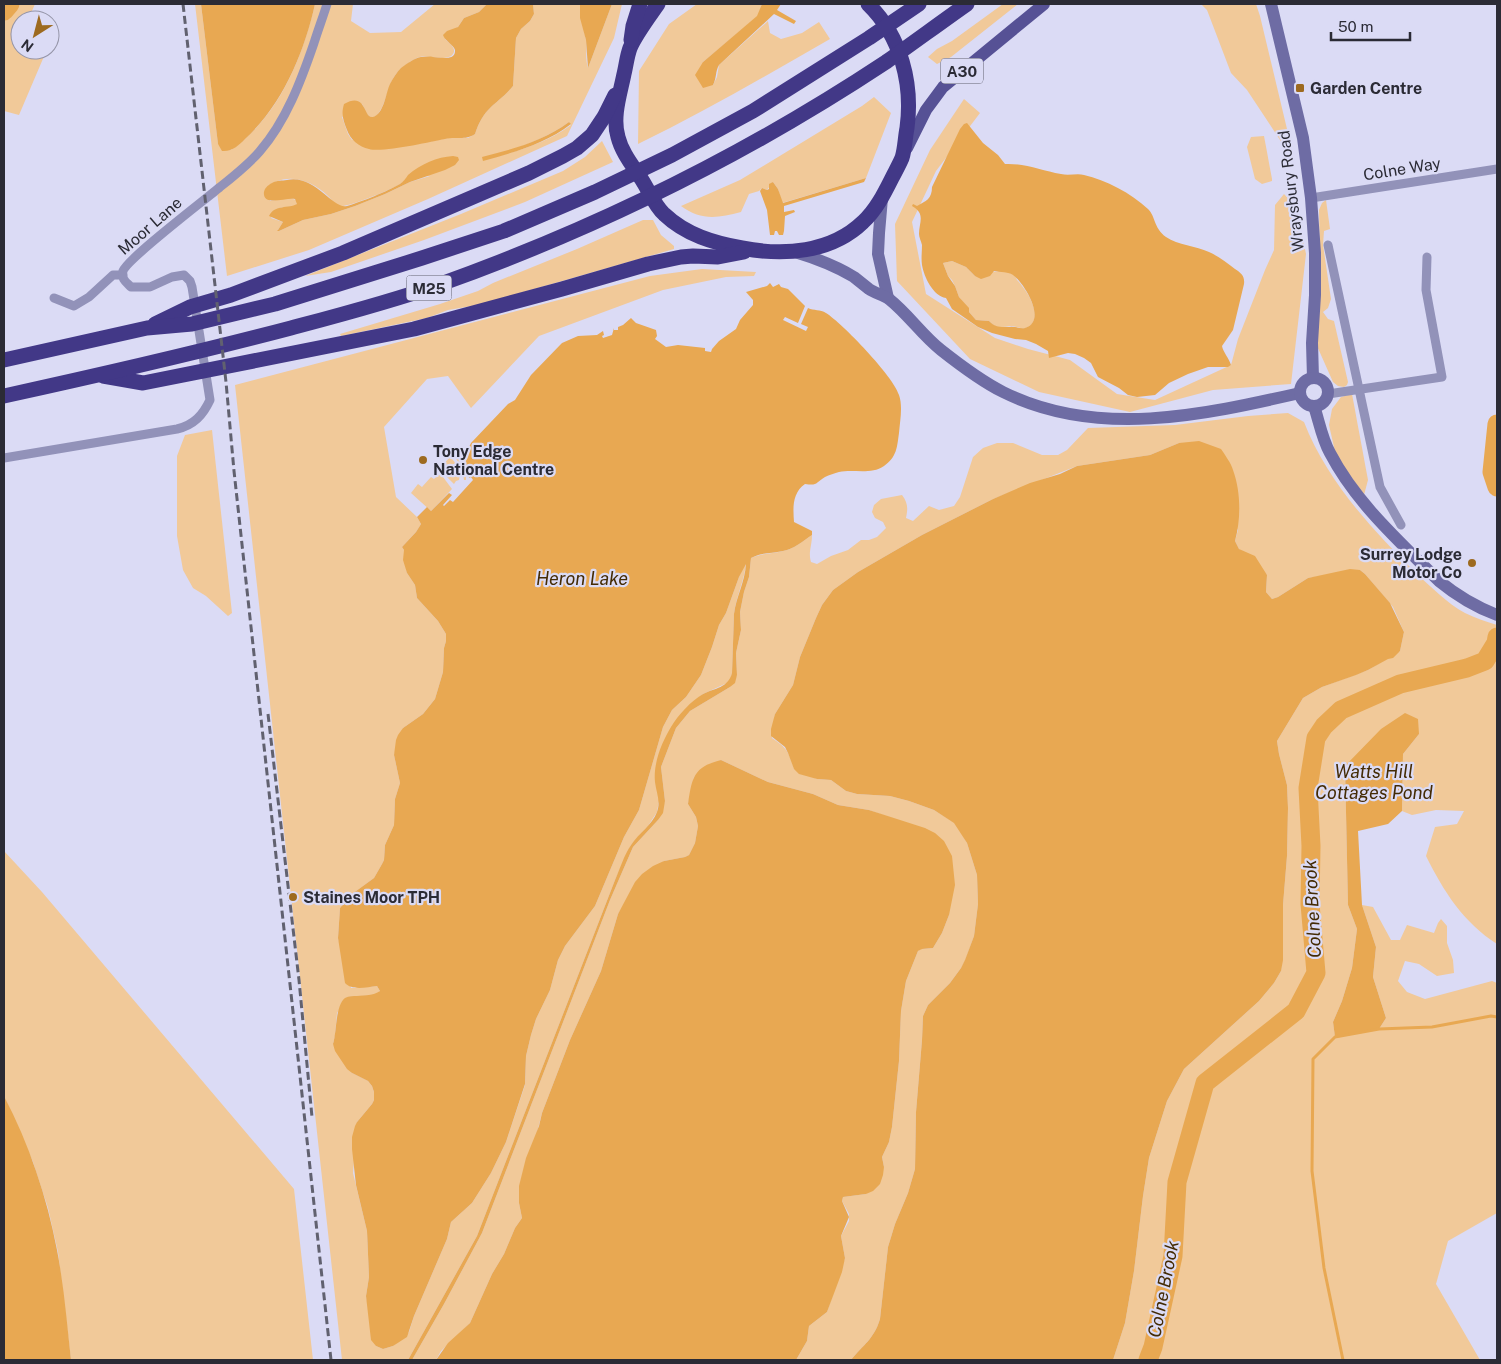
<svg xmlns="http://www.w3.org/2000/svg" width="1501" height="1364" viewBox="0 0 1501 1364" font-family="'Public Sans',sans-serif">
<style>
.green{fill:#f1c999;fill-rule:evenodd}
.water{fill:#e8a852;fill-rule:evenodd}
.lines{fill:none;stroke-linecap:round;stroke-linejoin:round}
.stream{stroke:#e8a852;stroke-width:3}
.river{stroke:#e8a852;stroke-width:19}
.street{stroke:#9292b9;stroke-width:9}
.secondary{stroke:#6e6ca4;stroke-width:12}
.primary{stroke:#565195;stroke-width:12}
.highway{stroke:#423887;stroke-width:15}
.rail{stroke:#61616f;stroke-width:3;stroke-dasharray:8 4;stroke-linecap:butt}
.poi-dot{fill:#9d6a1f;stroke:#dbdbf5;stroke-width:2}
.labels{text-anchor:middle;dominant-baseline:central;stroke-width:4.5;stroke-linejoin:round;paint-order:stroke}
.shield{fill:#dbdbf5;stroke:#60606f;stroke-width:1}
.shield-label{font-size:15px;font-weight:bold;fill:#2b2b35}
.poi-label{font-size:16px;font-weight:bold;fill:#2b2b35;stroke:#dbdbf5;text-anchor:start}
.street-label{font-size:16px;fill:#2b2b35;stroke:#dbdbf5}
.water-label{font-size:18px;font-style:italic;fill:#442b04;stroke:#dbdbf5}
</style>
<rect width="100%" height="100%" fill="#dbdbf5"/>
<!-- green -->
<g class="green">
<polygon points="4,4 35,4 28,20 20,20 20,50 34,50 45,54 19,115 4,111"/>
<path d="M195 4H201L218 144 231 150C279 116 302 59 315 4H353L351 21 370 33 401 32 435 4H487L479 12 464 18 458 27 445 39C449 43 457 48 453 54 448 62 429 55 420 57 415 58 407 64 403 67 397 71 392 79 390 86 387 92 379 128 367 114 365 112 364 107 362 104L342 117 348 134 352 140 417 144 448 138H468L475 134C484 106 496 106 513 86L516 38 521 29 530 21 534 14 533 4H580C580 16 584 28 586 40 587 49 585 59 588 68L612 4H622L614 38 567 136 428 199 309 250 227 276ZM569 122 571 125C545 144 515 152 483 160 513 149 543 141 569 122ZM410 174 430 176 410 182 385 194 355 206 331 214 303 220 279 231H278V230L283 222 271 218 279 208 295 206 297 204V201C289 195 279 200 270 201L266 188C286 171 311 180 328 196 332 200 335 205 340 206 347 208 395 188 402 183 405 181 407 177 410 174Z"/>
<path d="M697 4H762L758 16 703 62 713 85 717 77 719 65 768 21 770 33 781 39 802 33 819 22 830 39C767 75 704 112 638 144L639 71 669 24Z"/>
<polygon points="1003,4 1018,4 951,57 937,64 928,57 937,49 952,41"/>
<polygon points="1201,4 1256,4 1260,16 1287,129 1291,137 1282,143 1247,90 1231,73 1207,10"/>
<path d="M874 97 891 113 866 178 782 203 778 189 773 182 767 190 762 188 759 191 749 194 741 212C718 218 701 221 681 206L740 180 862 106Z"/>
<polygon points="964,99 980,113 936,171 912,222 926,294 995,338 1028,349 1070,360 1117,394 1155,400 1231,365 1238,339 1265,270 1274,250 1275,205 1284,194 1296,207 1306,254 1291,384 1213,390 1130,412 1039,392 970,359 897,281 895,224 930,150"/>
<polygon points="1264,136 1272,179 1272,181 1262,184 1255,179 1247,147 1251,137"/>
<polygon points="602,141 613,162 525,202 424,240 331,272 305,276 461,214 563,171 585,157"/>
<polygon points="1326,200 1330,229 1324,231 1323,245 1331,299 1328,308 1323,312 1328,319 1334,321 1348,382 1347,385 1344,387 1338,386 1333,382 1317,346 1320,254 1319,210 1322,203"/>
<polygon points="643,220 653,220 661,235 674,246 674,249 478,305 448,310 427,318 341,336 340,334 440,304 478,291 493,283 577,249"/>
<path d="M952 261 966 267 975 276C986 273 1002 268 1012 274 1015 275 1016 278 1017 280 1026 289 1045 317 1028 327 1023 330 1018 327 1013 326 1001 326 999 331 989 321L976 320 969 312 968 308 959 297 955 286 952 280 948 276 943 263Z"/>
<path d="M702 269 756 272 754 276 726 277 663 290 539 336 471 408 448 376 427 379 384 427 396 497 417 517 421 524 416 532 402 547 404 550 407 573 415 585 417 598 438 621 446 634V641L444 648 443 672 435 699 423 714 403 728 394 755 400 783 395 799 394 825 385 845 384 860 382 864 374 878 352 894 340 908 338 938 351 988 377 986 380 991 375 995 348 997 337 1013 335 1036 333 1044 352 1073 368 1081 372 1086 374 1092V1100L372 1104 357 1122 353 1173 367 1231 369 1277 366 1296 376 1346 383 1349 393 1346 409 1332 414 1316 447 1239 451 1222 472 1203 491 1173 506 1142 525 1085 526 1056 531 1035 536 1019 550 990 558 960 565 946 595 906 624 837 639 810 663 727 672 710 686 697 701 675 712 647 719 625 726 613 739 577 746 562C745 580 736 596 734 614L732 673 731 679 727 683 703 694 687 707 663 744 657 763 655 774 659 800 657 812 648 826 631 845 615 880 477 1236 408 1360H342L235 385 650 276Z"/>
<polygon points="1352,394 1368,480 1364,495 1336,456 1329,425 1332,409 1341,397"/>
<path d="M1288 413 1304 422C1326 479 1371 529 1415 572 1429 585 1448 604 1465 613 1475 618 1487 622 1497 625V944C1463 922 1444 892 1426 856L1435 827 1457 824 1464 811 1436 810 1412 815 1402 811 1403 754 1419 734 1345 766 1348 905 1357 929 1352 968 1342 1001 1333 1022 1335 1036 1379 1029 1386 1018 1373 977 1376 947 1362 905 1373 907 1391 940H1400L1407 925 1434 933 1438 923 1441 919 1447 926V943L1453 960 1454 973 1437 976 1419 964 1405 961 1398 981 1407 992 1425 999 1492 981 1497 983V1213L1448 1241 1436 1284 1480 1360H1113L1125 1323 1134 1271 1143 1196 1149 1158 1167 1101 1184 1069 1259 1001 1274 983 1281 971 1283 905 1287 856 1288 808 1287 785 1279 754 1277 741 1303 698 1322 687 1368 670 1400 651 1404 632 1393 607 1365 574 1360 570 1308 578 1278 597 1272 599 1266 592 1267 575 1239 549 1235 541 1238 530 1179 443 1150 455 1077 466 993 499 922 535 858 572 833 590 822 605 816 618 800 657 793 685 775 714 772 738C787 748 788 751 794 768L817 779 831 780 846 791 857 794 890 796 909 801 934 810 955 823 961 832 967 843 977 875 978 904 974 936 965 961 961 968 950 983 928 1005 923 1016 922 1040 916 1112 915 1169 908 1193 895 1224 888 1247 880 1319C874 1339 863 1345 851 1360H796L807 1341 809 1326 827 1312 845 1258 841 1236 849 1221V1214L842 1201 843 1197 866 1194 884 1167 882 1157 889 1142 892 1127 899 1061 901 1011 906 981 918 951 921 949 933 948 942 933 949 915 894 819 869 810 838 805 813 794 768 782 721 760 694 777 688 804 696 817 698 826 695 843 689 855 685 857 664 861 627 900 618 914 601 971 570 1040 542 1113 519 1203 522 1218 515 1228 504 1254 492 1274 470 1323 441 1351 436 1360H412L444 1304 482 1233 610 900 633 847 658 820 665 801 661 767 676 728 690 711 730 687 737 675 736 653 741 630 740 612 744 592 749 577 751 558C762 553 771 554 783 551 794 549 803 541 812 535 812 546 808 552 811 562L817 564 831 556 848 550 861 540H869L877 537 886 528 883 522 875 518 872 512 874 505 881 499 902 495C908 503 908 508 906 518L913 521 929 506 939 510 954 506 960 497 973 457 983 448 997 443H1013L1042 455H1058L1067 450 1088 428 1175 425 1248 416Z"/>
<polygon points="212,430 232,613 228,616 206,596 193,588 183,570 177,536 177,456 185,435"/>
<polygon points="461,451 465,455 466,480 464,480 462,468 455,457"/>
<path d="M450 457C457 464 462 470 459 480L456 481 454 484 439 469Z"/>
<polygon points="440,473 452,489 431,511 411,493 418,484 422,487 431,477 434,479"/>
<polygon points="4,851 42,892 294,1189 313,1360 71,1360 58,1252 48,1208 33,1162 4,1096"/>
</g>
<!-- water -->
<g class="water">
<path d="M201 4H315C304 53 283 104 245 139 239 145 232 152 222 151L218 144Z"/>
<path d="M487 4H533L534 14 530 21 521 29 516 38 513 86C496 106 484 106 475 134 465 141 456 136 445 139 429 142 382 153 369 149 359 147 350 139 347 130 343 120 341 114 344 104 367 91 363 119 373 117 384 114 386 92 390 84 393 78 397 72 401 68 406 64 415 58 421 57 425 57 429 56 433 57 438 57 456 62 455 50 454 45 445 41 443 35L447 31 458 27 464 18 479 12Z"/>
<polygon points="580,4 612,4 588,68 586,40 580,18"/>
<path d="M762 4H781L777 10 796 21 794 24 774 14 719 65C715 72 717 77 713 85L703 88 695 75 703 62 757 16Z"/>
<path d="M569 122 571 124C545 144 515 152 483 161L482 157C514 149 543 141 569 122Z"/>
<path d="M967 123 983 143 998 155 1005 164C1025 163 1042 171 1061 174 1069 176 1077 173 1084 175 1106 180 1131 193 1148 209 1156 217 1153 227 1166 237 1178 245 1196 246 1209 252 1218 256 1227 263 1235 269 1241 273 1245 276 1244 284L1233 330 1222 346C1223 352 1229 358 1231 365L1228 367H1208L1188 374 1169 383 1155 395 1137 397 1128 395 1119 388 1098 377 1091 363 1084 358 1075 354 1068 353 1049 358 1048 351 1036 344 1026 340 1015 339 992 333 978 327 952 309 946 298C933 296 924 277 922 265 921 258 922 252 922 245 921 241 919 237 919 234 919 222 926 214 912 206L913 204 917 206C926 201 932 199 932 187L960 129 964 124ZM952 261 966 267 975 276 981 279 990 276 994 271C1000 272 1009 272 1013 275 1024 283 1048 321 1025 328 1020 329 1015 326 1010 327 1000 327 996 328 989 321L976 320 969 312V308L959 297 955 286 948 276 943 263Z"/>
<path d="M453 156 458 157 459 160 455 165 445 170 410 182 385 194 355 206 331 214 303 220 279 231H277L278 230 283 222 269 216C275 204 288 209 297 204L295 199C287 197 266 206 264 195 263 189 268 185 272 183 277 180 282 181 287 180 315 174 333 210 347 206 361 202 388 191 400 184 403 182 406 178 408 175 421 164 437 157 453 156Z"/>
<polygon points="866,178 864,182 784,206 784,212 794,210 795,212 785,216 784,231 783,235 779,235 777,231 775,231 774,235 770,235 767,210 760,191 762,188 767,190 769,189 769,184 773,182 778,189 783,203"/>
<path d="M770 283 773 287 779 284 781 287 788 289 805 306 798 323 785 317 783 320 806 331 808 327 801 324 808 308C814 311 820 309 826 313 842 323 894 377 899 395 903 406 900 421 899 433 897 447 897 457 884 466 871 475 854 469 839 472 835 473 829 475 825 477 815 483 818 486 805 484 792 493 793 508 794 522L812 531V535C803 541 794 549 783 551 771 554 762 552 751 558L749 577 744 592 740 612 741 630 736 653 737 675 735 683 730 687 690 711 676 728 661 767 665 801 663 813 658 820 633 847 610 900 482 1233 444 1304 412 1360H408L477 1236 615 880C620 869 624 855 631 845 639 833 652 825 657 812 661 801 656 792 655 782 653 763 662 742 671 727 678 715 691 701 703 694 715 688 728 688 732 673L734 614C736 597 745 582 746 564L739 577 726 613 719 625 712 647 701 675 686 697 672 710 663 727 639 810 624 837 595 906 565 946 558 960 550 990 536 1019 531 1035 526 1056 525 1084 506 1142 491 1173 472 1203 451 1222 447 1239 414 1316 407 1337 393 1346 383 1349 376 1346 371 1340 366 1296 369 1277 367 1231 356 1185 352 1149V1137L355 1126 357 1122 372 1104 374 1100V1092L372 1086 368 1081 352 1073 347 1069 335 1051 333 1044C337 1032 335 1006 345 998 349 996 353 996 357 996 365 995 373 996 380 991L377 986C367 987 352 991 345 983L338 938 340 908 352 894 374 878 382 864 384 860 385 845 394 825 395 799 400 783 394 755 396 740 398 735 403 728 423 714 435 699 443 672 444 648 446 641V634L438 621 417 598 415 585 407 573 403 560 404 550 402 547 416 532 421 524 417 517 427 507 431 511 449 493 452 495 443 505 444 506 450 500 453 502 473 480 471 477 469 478 468 470H465V455L471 443 508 404 515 400 531 375 562 343 578 336 597 335 603 331 604 335 602 336 603 338 612 335 614 328V330H618V327L623 325 631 318 636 323 656 330 657 336 655 339 666 347 678 345 705 348V351L711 352 712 349 719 341 736 329 740 320 753 305V300L746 292 767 286Z"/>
<path d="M1199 441 1221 449C1225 455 1231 463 1233 470 1241 492 1241 519 1235 541L1239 549 1255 556 1267 575 1266 592 1272 599 1278 597 1308 578 1350 569 1360 570 1365 574 1390 603 1404 632 1400 651 1393 658 1388 659 1368 670 1356 675 1322 687 1303 698 1277 741 1279 754 1287 785 1288 808 1287 856 1283 905V960L1281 971 1274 983 1259 1001 1184 1069 1167 1101 1149 1158 1143 1196 1134 1271 1125 1323 1113 1360H851C863 1345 874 1339 880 1319L888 1247 895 1224 908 1193 915 1169 916 1112 922 1040 923 1016 928 1005 950 983 961 968 965 960 974 936 978 904 977 875 967 843 954 823 934 810 909 801 890 796 857 794 846 791 831 780 817 779 799 774 794 769 788 753 785 747 771 736V729L775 714 793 685 800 657 816 618 822 605 833 590 858 572 922 535 993 499 1030 483 1060 474 1077 466 1150 455 1179 443Z"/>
<polygon points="1405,713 1418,719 1419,734 1403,754 1402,811 1388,824 1358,831 1362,905 1376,947 1373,977 1386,1018 1379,1029 1335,1037 1333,1022 1342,1001 1352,968 1357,929 1348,905 1345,766 1381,729"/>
<path d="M721 760 768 782 813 794 838 805 869 810 925 828 935 833 944 841 952 856 955 885 949 915 942 933 933 948 922 949 918 951 906 981 901 1011 899 1061 892 1127 889 1142 882 1157 884 1167 883 1175 880 1184 873 1191 866 1194 843 1197 842 1201 849 1217 841 1236 845 1258 842 1272 827 1312 809 1326 807 1341 796 1360H436L448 1343 470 1323 492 1274 504 1254 515 1228 522 1218 519 1203V1186L526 1158 539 1126 542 1113 570 1040 601 971 618 914 635 882 642 874 653 866 664 861 685 857 689 855 695 843 698 826 696 817 688 804C692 778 693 767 721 760Z"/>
<path d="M4 1096C29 1144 47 1197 57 1250 64 1286 67 1324 71 1360H4Z"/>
</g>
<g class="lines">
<!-- stream -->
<polyline class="stream" points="1343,1360 1324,1268 1312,1171 1313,1059 1335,1037 1379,1029 1432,1027 1491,1016 1497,1017"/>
<!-- river -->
<g class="river">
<polyline points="4,11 10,4"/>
<polyline points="1497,424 1492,472 1497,487"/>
<polyline points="1148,1360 1153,1347 1173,1256 1177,1182 1205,1083 1296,1011 1316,973 1310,904 1311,846 1308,788 1316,738 1324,726 1341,710 1400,684 1467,668 1485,661 1496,643 1497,637"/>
</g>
<!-- street -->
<g class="street">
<polyline points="1311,198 1497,169"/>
<polyline points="1328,245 1380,487 1401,525"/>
<polyline points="54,298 74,306 89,297 113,275 123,275"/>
<polyline points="1328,394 1442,377 1426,290 1427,257"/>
<path d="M4 458 177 429C194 425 203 415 210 400L192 287 190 281 184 275 172 277 150 287H131C126 282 121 279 123 271 127 259 206 199 220 187 234 176 249 164 260 151 286 121 301 81 314 43 318 30 323 17 327 4"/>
</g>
<!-- secondary -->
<g class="secondary">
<polyline points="1271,4 1303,138 1311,198 1315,253 1315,295 1312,343 1313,378"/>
<polyline points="882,198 879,233 878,254 888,298"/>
<path d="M795 252C815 258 836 266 854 277 859 281 864 285 869 289 875 293 883 295 889 299 908 314 922 335 941 350 960 365 981 381 1003 392 1097 439 1203 415 1300 393"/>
<circle cx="1314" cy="392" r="14"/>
<path d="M1314 406C1319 421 1322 439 1330 453 1356 503 1400 542 1439 581 1456 595 1476 607 1497 615"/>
</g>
<!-- primary -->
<polyline class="primary" points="907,148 926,110 943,87 1044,4"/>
<!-- highway -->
<g class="highway">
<path d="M658 4C649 17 636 34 630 48 627 56 626 66 624 74 620 94 612 117 618 137 622 153 633 166 642 180 649 191 655 206 664 214 686 235 714 243 742 248 783 256 831 253 863 222 876 210 884 194 892 178 895 172 899 165 902 158 905 149 905 138 907 128 913 84 901 36 868 4"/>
<polyline points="631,40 633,26 640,4"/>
<polyline points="155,324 190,307 231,295 343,253 529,173 563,156 577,148 592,135 604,117 615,95"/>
<polyline points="4,360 147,328 192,324 275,304 422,258 504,231 595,192 672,155 753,111 869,38 919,4"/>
<polyline points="103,376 143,383 414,329 562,289 648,264 681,257 693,256 718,257 744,252"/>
<path d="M4 396C100 375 196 353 291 328 340 315 390 302 438 285 595 229 747 154 886 62 913 43 940 23 967 4"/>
</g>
<!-- rail -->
<g class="rail">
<polyline points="183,4 226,382 234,471 331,1360"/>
<polyline points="268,714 299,980 312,1117"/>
</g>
</g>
<!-- markers -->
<g class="poi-dot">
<rect x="1295" y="83" width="10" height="10" rx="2.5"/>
<circle cx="423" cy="460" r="5"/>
<circle cx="1472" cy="563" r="5"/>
<circle cx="293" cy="897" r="5"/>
</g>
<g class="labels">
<!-- shield labels -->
<g class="shield">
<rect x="941" y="58.5" width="42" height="25" rx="4"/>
<rect x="406.5" y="275.5" width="45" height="25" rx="4"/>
</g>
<g class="shield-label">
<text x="962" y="71">A30</text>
<text x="429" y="288">M25</text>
</g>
<!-- poi labels -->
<g class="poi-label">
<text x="1310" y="88">Garden Centre</text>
<text x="433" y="451">Tony Edge<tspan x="433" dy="18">National Centre</tspan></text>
<text x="1462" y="554" text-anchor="end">Surrey Lodge<tspan x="1462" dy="18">Motor Co</tspan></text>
<text x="303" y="897">Staines Moor TPH</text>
</g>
<!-- street labels -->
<g class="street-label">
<text transform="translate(1402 169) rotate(-9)">Colne Way</text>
<text transform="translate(1291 191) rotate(-97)">Wraysbury Road</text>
<text transform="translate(150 226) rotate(-41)">Moor Lane</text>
</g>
<!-- water labels -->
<g class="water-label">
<text x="582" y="578">Heron Lake</text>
<text x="1374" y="771">Watts Hill<tspan x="1374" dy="21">Cottages Pond</tspan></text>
<text transform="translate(1312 909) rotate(-93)">Colne Brook</text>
<text transform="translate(1163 1289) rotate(-79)">Colne Brook</text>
</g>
</g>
<!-- border -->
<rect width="1501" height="1364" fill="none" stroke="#2b2b35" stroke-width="10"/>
<!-- north arrow -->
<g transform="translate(35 35) rotate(216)"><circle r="24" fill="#dbdbf5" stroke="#9595a8"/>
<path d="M0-4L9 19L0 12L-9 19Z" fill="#9d6a1f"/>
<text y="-8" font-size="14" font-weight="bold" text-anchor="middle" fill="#2b2b35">N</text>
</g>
<!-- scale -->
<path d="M1331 32v8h79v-8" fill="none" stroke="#2b2b35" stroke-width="2.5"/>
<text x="1338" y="32" font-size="15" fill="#2b2b35" stroke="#dbdbf5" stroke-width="4" paint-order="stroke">50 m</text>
</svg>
